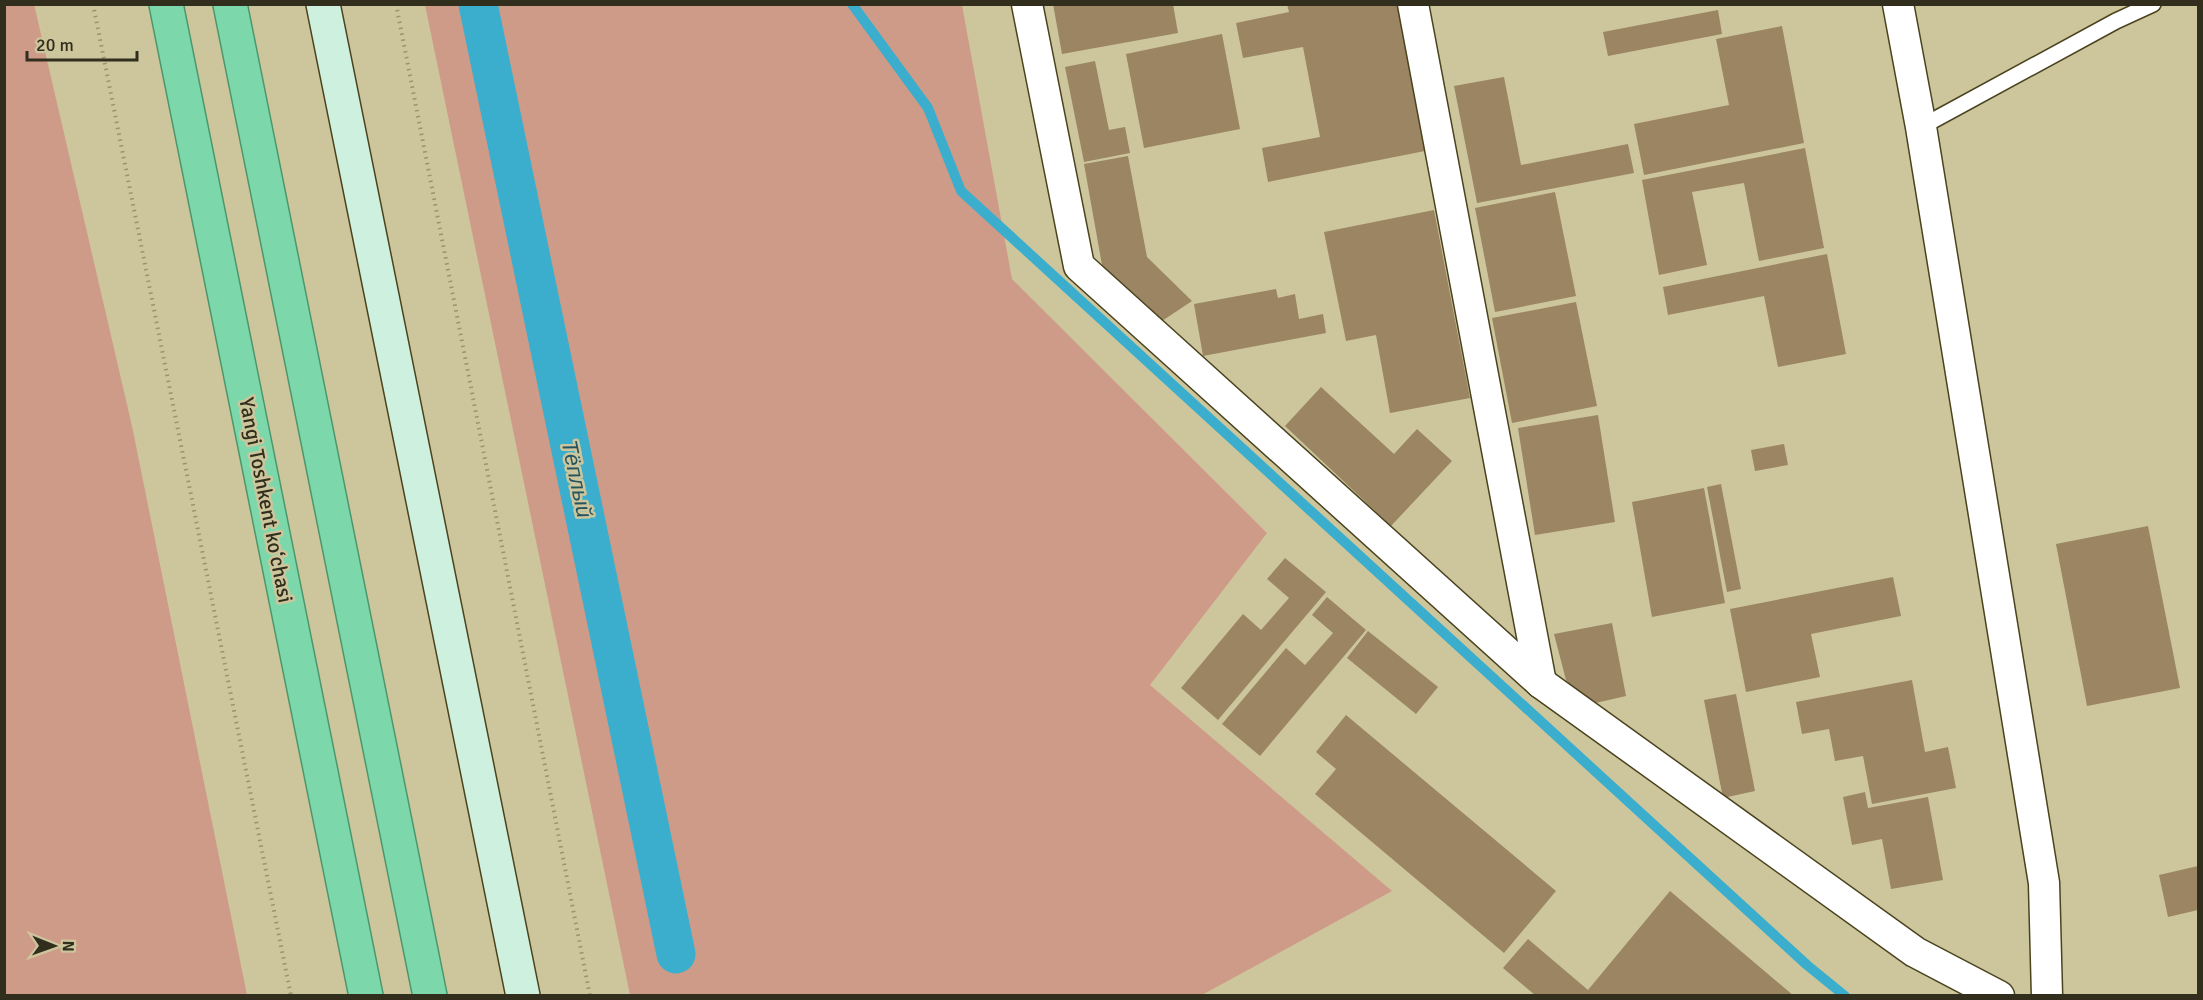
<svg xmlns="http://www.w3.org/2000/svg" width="2203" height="1000" viewBox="0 0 2203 1000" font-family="Signika,sans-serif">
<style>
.green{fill:#cf9b89}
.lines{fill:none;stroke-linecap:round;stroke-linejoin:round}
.stream{stroke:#3aaecc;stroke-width:10}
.canal{stroke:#3aaecc;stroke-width:39}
.building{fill:#9b8563}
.service-casing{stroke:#4a431e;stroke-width:18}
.minor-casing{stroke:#4a431e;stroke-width:33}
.secondary-casing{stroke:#4a431e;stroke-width:36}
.trunk-casing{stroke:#4d966b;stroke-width:36}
.path{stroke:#999372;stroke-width:4;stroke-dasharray:1.5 4.5;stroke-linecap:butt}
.service{stroke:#fff;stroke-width:15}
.minor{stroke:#fff;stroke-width:30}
.secondary{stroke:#cef0df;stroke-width:33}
.trunk{stroke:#7cd8aa;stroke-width:33}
.labels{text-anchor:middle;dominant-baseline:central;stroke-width:5;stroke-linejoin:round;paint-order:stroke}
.street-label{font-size:21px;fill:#312e1e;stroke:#cdc69c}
.water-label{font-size:22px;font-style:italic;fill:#245461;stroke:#cdc69c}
</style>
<rect width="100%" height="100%" fill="#cdc69c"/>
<!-- green -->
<g class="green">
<polygon points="34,4 132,426 247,995 5,995 4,5"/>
<polygon points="425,5 962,5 1012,279 1267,533 1150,685 1392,891 1202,995 630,995"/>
</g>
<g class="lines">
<!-- stream -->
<polyline class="stream" points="852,4 928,108 961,191 1807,965 1845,996"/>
<!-- canal -->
<polyline class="canal" points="478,4 676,954"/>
</g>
<!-- building -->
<g class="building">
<polygon points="1053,4 1173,4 1178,33 1062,54"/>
<polygon points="1287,4 1397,4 1425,151 1268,182 1262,148 1320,137 1303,47 1243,58 1236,23 1289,12"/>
<polygon points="1718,10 1722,34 1608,56 1603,32"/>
<polygon points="1782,26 1804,143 1644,175 1634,124 1729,105 1716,39"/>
<polygon points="1222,34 1240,129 1144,148 1126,54"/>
<polygon points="1095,61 1109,130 1125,127 1130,153 1084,162 1065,67"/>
<polygon points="1504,77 1521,165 1628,144 1634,173 1477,203 1454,86"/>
<polygon points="1805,148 1824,248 1759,261 1744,183 1692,192 1707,265 1659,275 1642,180"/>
<polygon points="1128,156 1147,257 1192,301 1159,323 1102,265 1084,164"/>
<polygon points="1555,192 1576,296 1495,312 1475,208"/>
<polygon points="1434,210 1470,398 1390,413 1376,335 1346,341 1324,232"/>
<polygon points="1827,254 1846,354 1778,367 1764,296 1668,315 1663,287"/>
<polygon points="1276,289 1278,298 1295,294 1299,319 1323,314 1326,333 1203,356 1194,304"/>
<polygon points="1576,302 1597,406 1512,423 1492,318"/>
<polygon points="1321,387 1394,454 1417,429 1452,461 1391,526 1285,426"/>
<polygon points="1598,415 1615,522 1535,535 1518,428"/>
<polygon points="1784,444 1788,465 1755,471 1751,450"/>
<polygon points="1721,484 1741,589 1727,592 1707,487"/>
<polygon points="1704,488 1725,603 1652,617 1632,502"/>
<polygon points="2148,526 2180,688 2087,706 2056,544"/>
<polygon points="1285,558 1326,592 1218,720 1181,688 1243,614 1261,630 1289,598 1267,579"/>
<polygon points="1893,577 1901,616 1811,634 1820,677 1746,692 1730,609"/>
<polygon points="1327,597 1366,630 1260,756 1222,724 1286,648 1305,665 1333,633 1312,615"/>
<polygon points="1612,623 1626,696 1587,705 1566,680 1554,634"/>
<polygon points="1368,631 1438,687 1416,714 1347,658"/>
<polygon points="1912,680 1925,752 1948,747 1956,788 1872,804 1863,756 1835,761 1829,729 1802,734 1796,702"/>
<polygon points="1736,694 1755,791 1723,798 1704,700"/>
<polygon points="1346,715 1556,891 1504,953 1315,794 1336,769 1316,752"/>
<polygon points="1865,792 1868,808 1928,797 1943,880 1891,889 1882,839 1852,845 1843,797"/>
<polygon points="2198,866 2198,910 2168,917 2159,875"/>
<polygon points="1670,891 1794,996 1536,996 1503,968 1528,939 1588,990"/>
</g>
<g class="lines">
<defs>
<polyline id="service" points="1921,127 2116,21 2153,4"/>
<g id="minor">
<polyline points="1027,4 1079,266 1541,683 1915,952 1999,996"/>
<polyline points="1413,4 1541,683"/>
<polyline points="1898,4 1921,127 2044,883 2047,996"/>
</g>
<polyline id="secondary" points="323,4 523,996"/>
<g id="trunk">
<polyline points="166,4 366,996"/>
<polyline points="230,4 430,996"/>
</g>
</defs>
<!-- service casing -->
<use href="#service" class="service-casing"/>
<!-- minor casing -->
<use href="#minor" class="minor-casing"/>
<!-- secondary casing -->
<use href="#secondary" class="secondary-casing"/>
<!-- trunk casing -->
<use href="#trunk" class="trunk-casing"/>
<!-- path -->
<g class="path">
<polyline points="93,4 291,996"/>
<polyline points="396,4 590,996"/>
</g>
<!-- service -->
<use href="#service" class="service"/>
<!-- minor -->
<use href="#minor" class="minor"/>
<!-- secondary -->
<use href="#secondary" class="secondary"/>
<!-- trunk -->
<use href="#trunk" class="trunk"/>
</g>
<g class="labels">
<!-- street labels -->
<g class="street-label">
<text transform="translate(266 500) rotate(79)">Yangi Toshkent ko‘chasi</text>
</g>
<!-- water labels -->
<g class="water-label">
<text transform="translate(577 479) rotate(78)">Тёплый</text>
</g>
</g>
<!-- border -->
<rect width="2203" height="1000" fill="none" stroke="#312e1e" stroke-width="12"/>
<!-- north arrow -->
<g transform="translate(54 946) rotate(91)" stroke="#cdc69c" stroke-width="4.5" paint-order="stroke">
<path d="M0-4.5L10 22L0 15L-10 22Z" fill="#312e1e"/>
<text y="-9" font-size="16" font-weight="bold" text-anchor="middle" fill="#312e1e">N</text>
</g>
<!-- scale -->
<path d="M27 51v9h110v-9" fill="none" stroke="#312e1e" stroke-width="3"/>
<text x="36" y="51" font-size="18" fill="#312e1e" stroke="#cdc69c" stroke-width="4.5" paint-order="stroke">20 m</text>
</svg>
